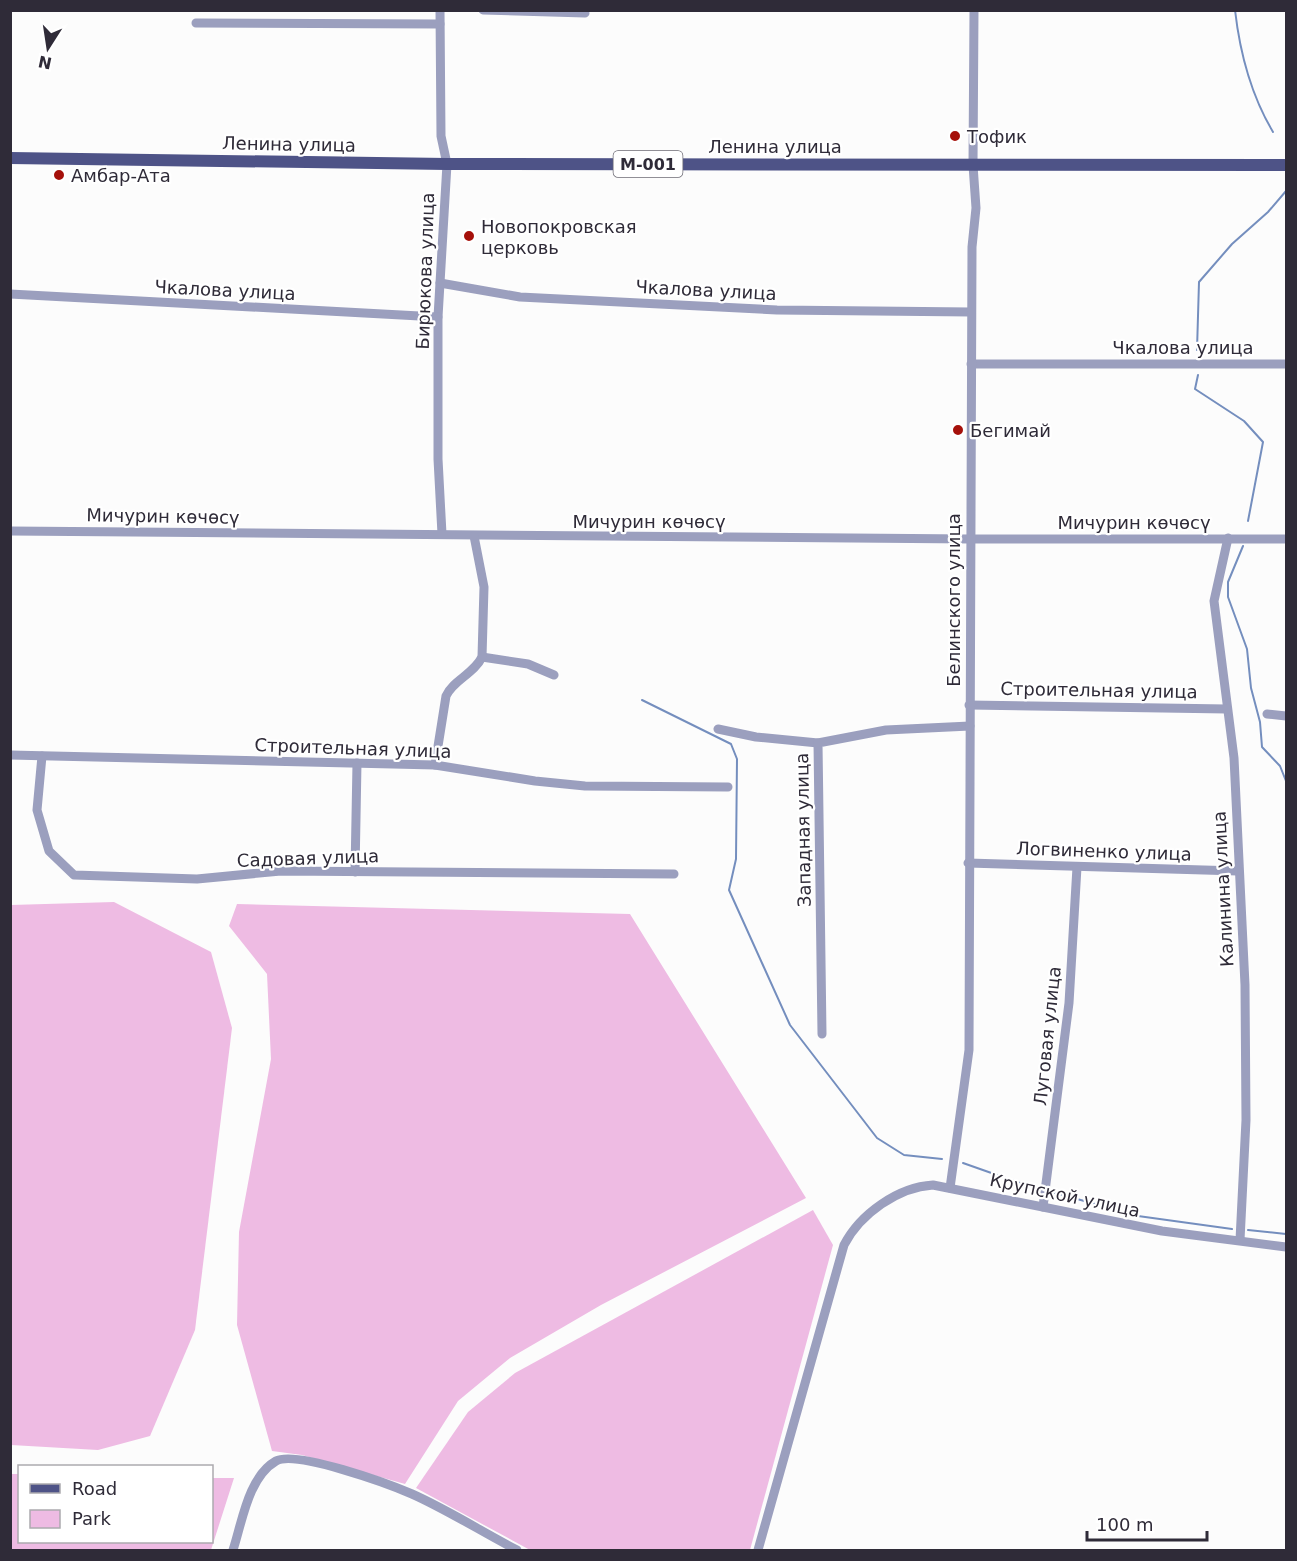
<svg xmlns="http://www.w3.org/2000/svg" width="1297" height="1561" viewBox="0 0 1297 1561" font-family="'DejaVu Sans',sans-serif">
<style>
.green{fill:#eebbe3}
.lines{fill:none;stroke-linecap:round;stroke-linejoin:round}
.stream{stroke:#748ebe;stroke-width:2}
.minor{stroke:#9b9fbe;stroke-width:9}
.major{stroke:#4e5387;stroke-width:12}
.poi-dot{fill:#a5100a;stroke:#fff;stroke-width:2}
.labels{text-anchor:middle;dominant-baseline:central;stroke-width:4.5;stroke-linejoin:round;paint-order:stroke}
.shield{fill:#fff;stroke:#6d6b74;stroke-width:1.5}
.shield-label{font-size:16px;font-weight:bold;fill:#2f2b38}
.poi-label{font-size:18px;fill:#2f2b38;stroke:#fff;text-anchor:start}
.street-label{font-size:18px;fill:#2f2b38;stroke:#fff}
</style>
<rect width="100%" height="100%" fill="#fcfcfc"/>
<!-- green -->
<g class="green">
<polygon points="114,902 211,952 232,1028 195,1330 150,1436 98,1450 11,1445 11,905"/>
<polygon points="237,904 630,914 806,1198 601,1305 510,1358 458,1401 405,1484 302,1455 272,1451 237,1325 239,1232 271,1059 267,974 229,926"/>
<polygon points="813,1210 833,1245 750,1550 530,1550 416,1488 468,1412 515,1373"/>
<polygon points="11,1474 19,1474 20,1542 212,1542 212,1478 234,1478 211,1550 11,1550"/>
</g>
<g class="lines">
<!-- stream -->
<g class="stream">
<path d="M1235 10C1240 54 1251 95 1273 132"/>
<polyline points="1197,350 1199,282 1232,244 1268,212 1286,191"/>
<polyline points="1198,375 1195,389 1244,421 1263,442 1248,521"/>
<polyline points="1243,546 1228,582 1228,597 1247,649 1251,688 1260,722 1262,747 1280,766 1286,781"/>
<polyline points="642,700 731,744 737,759 736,859 729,890 790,1025 877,1138 904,1155 942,1159"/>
<polyline points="963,1163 1037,1189"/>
<polyline points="1052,1192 1138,1216 1232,1229"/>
<polyline points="1248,1230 1286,1234"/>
</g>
<!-- minor -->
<g class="minor">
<polyline points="440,10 441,136 447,164 438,317 438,459 442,534"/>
<polyline points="483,10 585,13"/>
<polyline points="196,23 440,24"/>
<polyline points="440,283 520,297 777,310 971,312"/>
<polyline points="10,294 438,317"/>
<polyline points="971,364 1286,364"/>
<polyline points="10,531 970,539 1286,539"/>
<polyline points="1228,538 1214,601 1234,758 1245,985 1246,1120 1240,1240"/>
<polyline points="482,657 528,664 554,675"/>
<polyline points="969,705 1227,709"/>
<polyline points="1267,714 1286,716"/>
<polyline points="718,729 756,737 818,743"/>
<polyline points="10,755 435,765 535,781 585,786 728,787"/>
<polyline points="42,756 37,810 49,851 74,875 197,879 281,871 674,874"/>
<path d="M435 765 446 696C453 680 474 674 482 657L484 587 474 536"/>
<polyline points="968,863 1238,871"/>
<polyline points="355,872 357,763"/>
<polyline points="822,1034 818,743 886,730 970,726"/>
<polyline points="950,1188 969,1050 972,247 976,208 973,165 974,10"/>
<polyline points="1043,1207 1069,1003 1077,867"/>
<path d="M233 1550C242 1523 248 1477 276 1461 296 1450 389 1484 412 1494 448 1510 482 1532 517 1550"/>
<path d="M758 1550 844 1245C860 1214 898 1187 933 1185L1162 1231 1286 1247"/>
</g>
<!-- major -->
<polyline class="major" points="10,158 447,164 1286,165"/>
</g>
<!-- markers -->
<g class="poi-dot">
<circle cx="955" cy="136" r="6"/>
<circle cx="59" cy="175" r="6"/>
<circle cx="469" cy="236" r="6"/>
<circle cx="958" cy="430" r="6"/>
</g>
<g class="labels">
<!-- shield labels -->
<rect class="shield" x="613.5" y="151" width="69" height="26" rx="4.5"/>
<g class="shield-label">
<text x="648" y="164">М-001</text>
</g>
<!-- poi labels -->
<g class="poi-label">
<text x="967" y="136">Тофик</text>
<text x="71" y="175">Амбар-Ата</text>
<text x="481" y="226">Новопокровская<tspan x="481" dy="21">церковь</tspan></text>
<text x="970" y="430">Бегимай</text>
</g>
<!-- street labels -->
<g class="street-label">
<text transform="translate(289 144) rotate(1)">Ленина улица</text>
<text x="775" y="146">Ленина улица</text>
<text transform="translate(425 271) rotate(-88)">Бирюкова улица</text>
<text transform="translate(225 290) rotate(3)">Чкалова улица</text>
<text transform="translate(706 290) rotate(3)">Чкалова улица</text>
<text x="1183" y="347">Чкалова улица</text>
<text transform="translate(163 516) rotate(1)">Мичурин көчөсү</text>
<text x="649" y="521">Мичурин көчөсү</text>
<text x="1134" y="522">Мичурин көчөсү</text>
<text transform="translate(953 600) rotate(-90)">Белинского улица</text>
<text transform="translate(1099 690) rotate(1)">Строительная улица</text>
<text transform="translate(353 748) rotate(2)">Строительная улица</text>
<text transform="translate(803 830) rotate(-91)">Западная улица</text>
<text transform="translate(1104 851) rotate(2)">Логвиненко улица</text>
<text transform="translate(308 858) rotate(-2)">Садовая улица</text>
<text transform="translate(1223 889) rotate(-93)">Калинина улица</text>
<text transform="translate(1047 1036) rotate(-84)">Луговая улица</text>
<text transform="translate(1065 1195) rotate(12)">Крупской улица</text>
</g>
</g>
<!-- border -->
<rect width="1297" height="1561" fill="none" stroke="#2f2b38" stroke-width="24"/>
<!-- legend -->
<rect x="18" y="1465" width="195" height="78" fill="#ffffff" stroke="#acaaaf" stroke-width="1.5"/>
<rect x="30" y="1484" width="30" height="9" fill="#4e5387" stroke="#acaaaf" stroke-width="1.5"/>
<text x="72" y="1495" font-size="18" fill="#2f2b38">Road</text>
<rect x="30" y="1510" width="30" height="18" fill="#eebbe3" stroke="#acaaaf" stroke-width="1.5"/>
<text x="72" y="1525" font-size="18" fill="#2f2b38">Park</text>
<!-- north arrow -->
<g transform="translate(48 48) rotate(192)" stroke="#ffffff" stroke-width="4.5" paint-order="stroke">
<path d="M0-4.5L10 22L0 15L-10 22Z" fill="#2f2b38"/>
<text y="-9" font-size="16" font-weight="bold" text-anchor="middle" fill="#2f2b38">N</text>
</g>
<!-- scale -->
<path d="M1087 1531v9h120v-9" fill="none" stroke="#2f2b38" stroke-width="3"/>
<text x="1096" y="1531" font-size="18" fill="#2f2b38" stroke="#ffffff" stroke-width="4.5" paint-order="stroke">100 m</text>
</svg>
